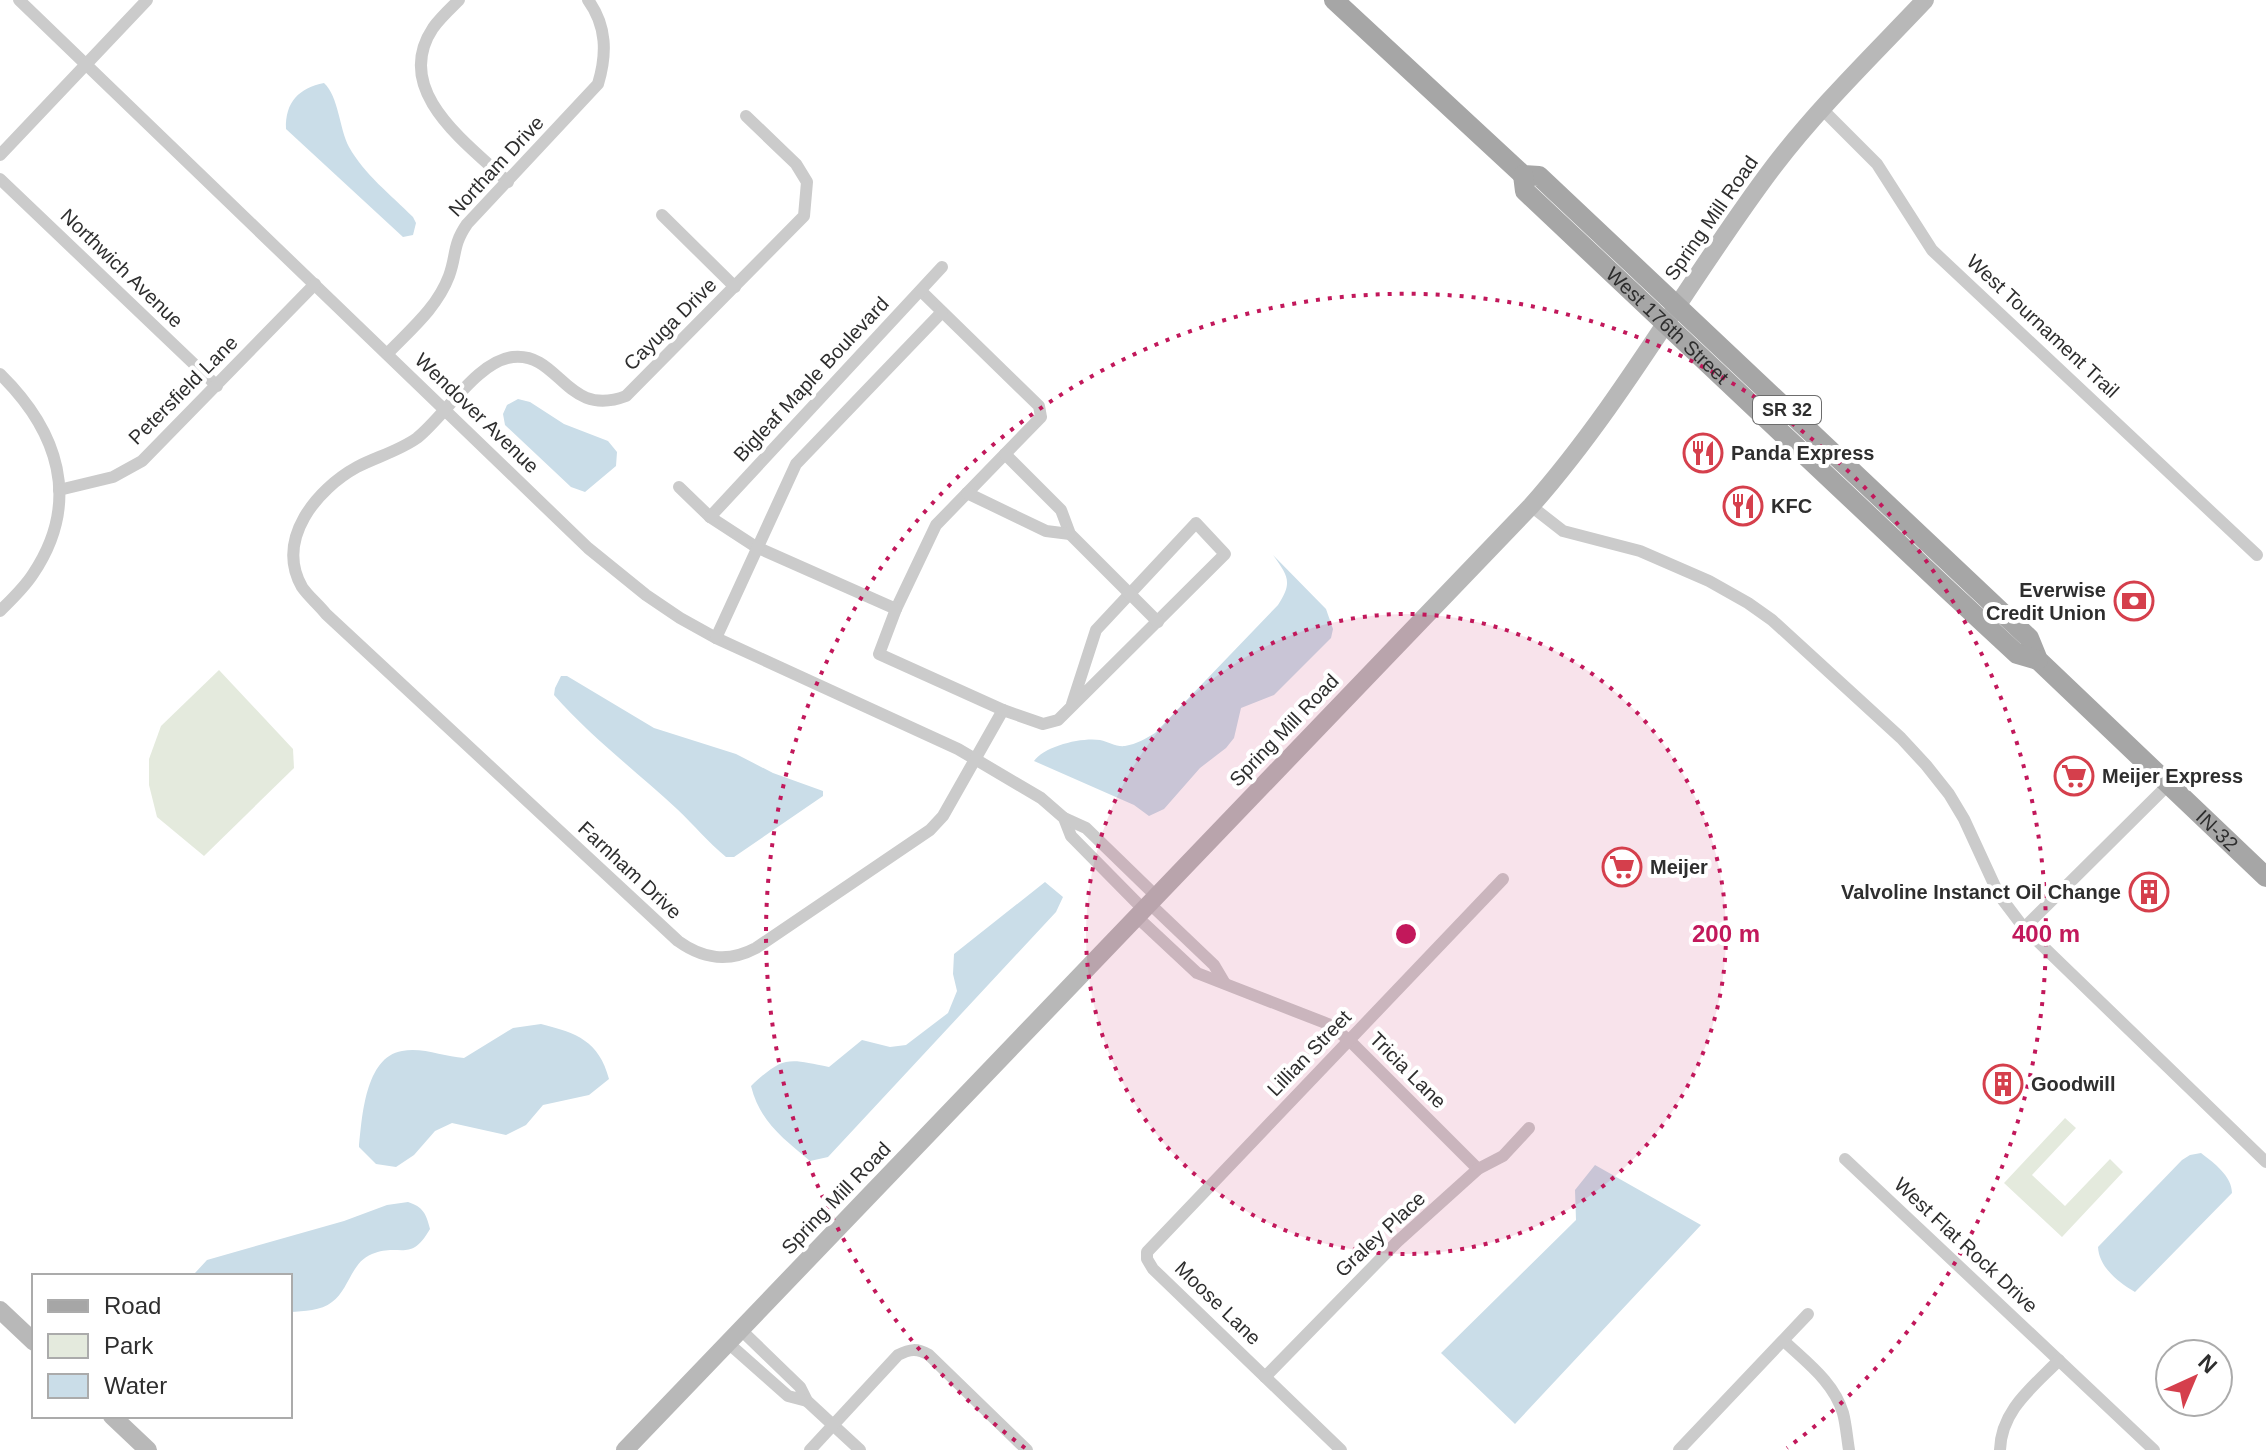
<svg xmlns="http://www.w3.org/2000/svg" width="2266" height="1450" viewBox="0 0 2266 1450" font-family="Helvetica,sans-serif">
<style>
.green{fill:#e4eadd}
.water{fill:#cadde8}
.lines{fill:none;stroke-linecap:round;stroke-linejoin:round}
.street{stroke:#cbcbcb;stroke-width:12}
.secondary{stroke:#b8b8b8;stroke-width:18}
.primary{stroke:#a6a6a6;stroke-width:20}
.ring{fill:none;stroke:#c2185b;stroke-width:4;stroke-dasharray:4 8}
.labels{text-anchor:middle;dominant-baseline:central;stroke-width:8;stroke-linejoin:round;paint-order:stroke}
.shield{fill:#fff;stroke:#6d6d6d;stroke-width:2}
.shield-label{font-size:18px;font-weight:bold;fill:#2e2e2e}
.street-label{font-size:20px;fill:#2e2e2e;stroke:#fff}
.poi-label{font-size:20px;font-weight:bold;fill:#2e2e2e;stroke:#fff;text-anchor:start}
.centre{fill:#c2185b;stroke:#fff;stroke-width:4}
.ring-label{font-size:24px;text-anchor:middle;font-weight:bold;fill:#c2185b;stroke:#fff;stroke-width:8;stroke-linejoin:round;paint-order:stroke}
</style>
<rect width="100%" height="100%" fill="#fff"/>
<!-- green -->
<g class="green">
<polygon points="219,670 293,749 294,768 204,856 157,817 149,785 149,759 161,726"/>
<polygon points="2065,1118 2076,1128 2032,1175 2065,1206 2110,1159 2123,1172 2062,1237 2004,1183"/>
</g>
<!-- water -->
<g class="water">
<path d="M324 83C339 97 339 128 349 147 364 174 391 195 413 217L416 223 413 235 403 237 286 129C285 102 299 88 324 83Z"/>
<polygon points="518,399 530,402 564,424 608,441 617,452 616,466 585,492 571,487 505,425 503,414 507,405"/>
<path d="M1273 555 1326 609 1333 629 1331 638 1274 695 1241 708 1234 738 1226 748 1200 768 1164 809 1149 816 1134 805 1034 761C1044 746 1082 737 1100 740 1109 742 1116 747 1125 746 1137 744 1145 739 1155 733L1278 605C1293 582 1288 576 1273 555Z"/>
<path d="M561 676H567L654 728 736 754 773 773 823 791V796L734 857H726C708 842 694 825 677 809 636 771 591 737 554 695L555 688Z"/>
<path d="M1045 882 1063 897 1056 912 828 1157 810 1161C783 1138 760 1122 751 1086 783 1056 787 1058 829 1067L862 1040 890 1047 906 1045 948 1013 957 991 953 974 954 954Z"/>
<path d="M541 1024C577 1033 599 1041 609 1079L589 1095 543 1105 526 1125 506 1135 452 1123 435 1131 414 1155 396 1167 376 1164 359 1147C362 1118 365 1057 402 1051 423 1047 444 1057 464 1058L513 1028Z"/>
<path d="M2201 1153C2214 1163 2232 1176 2232 1193L2135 1292C2118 1282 2099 1267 2098 1247L2182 1160 2190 1155Z"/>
<polygon points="1595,1165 1701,1225 1515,1424 1441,1353 1576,1220 1575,1190"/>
<path d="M408 1202C423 1207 426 1213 430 1229 410 1264 400 1242 372 1254 351 1262 349 1290 332 1302 321 1311 304 1311 290 1312V1276H196L195 1273 207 1260 344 1221 387 1205Z"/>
</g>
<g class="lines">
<!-- street -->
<g class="street">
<polyline points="19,0 588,548 646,595 680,618 716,638 958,749 1041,798 1064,818 1071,836 1143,909"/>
<path d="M459 0C450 9 440 18 433 28 391 91 468 144 508 182"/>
<polyline points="1822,109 1877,164 1932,250 2257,555"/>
<path d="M746 116 796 164 807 182 804 216 626 396C566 419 560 352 513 357 477 361 445 416 417 438 399 451 376 457 357 467 317 489 275 539 302 587 308 596 319 605 326 614L678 941C703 959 728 963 756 948L930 830 943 816 1003 710"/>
<polyline points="0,155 147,0"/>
<polyline points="0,179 217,386"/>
<polyline points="662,215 735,287"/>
<polyline points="921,291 1039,406 1041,417 936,525 896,609 879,654 1003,710 1043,724 1058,720 1225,554 1196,523 1096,630 1072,704"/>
<path d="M387 354C410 330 437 308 449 276 457 254 452 246 467 224L598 84C607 54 607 26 588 0"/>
<path d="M0 374C58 431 82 501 33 574 24 588 11 600 0 611"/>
<polyline points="1005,454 1061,510 1070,534 1158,622"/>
<polyline points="679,487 710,517 756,547 896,609"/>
<polyline points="59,490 113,477 142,461 315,284"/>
<polyline points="967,493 1046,531 1070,534"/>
<polyline points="1531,506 1563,531 1640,551 1709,581 1748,603 1772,620 1901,738 1926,765 1949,794 1964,819 1999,895 2024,928 2266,1162"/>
<polyline points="710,517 942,267"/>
<polyline points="716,638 796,464 942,312"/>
<polyline points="1064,818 1086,828 1156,896"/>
<polyline points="1149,903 1214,965 1224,982"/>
<polyline points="1136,916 1197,973 1328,1024 1349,1040 1478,1169"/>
<polyline points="2024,928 2169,784"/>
<polyline points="1845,1159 2154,1450"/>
<polyline points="740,1329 800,1387 807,1401 860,1450"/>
<path d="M1784 1341C1806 1362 1834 1382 1843 1413 1846 1424 1847 1438 1849 1450"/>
<polyline points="727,1342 788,1396 807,1401"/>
<polyline points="1265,1377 1397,1242 1478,1169 1503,1156 1529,1128"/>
<path d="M810 1450 898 1355C910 1349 917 1348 929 1355L1027 1450"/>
<polyline points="1341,1450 1153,1269 1147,1259 1147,1252 1503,879"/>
<polyline points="1679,1450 1808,1314"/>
<path d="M2000 1450C2001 1410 2033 1387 2059 1360"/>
</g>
<!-- secondary -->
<g class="secondary">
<polyline points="0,1310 34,1342"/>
<polyline points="112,1416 148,1450"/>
<path d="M625 1450 1531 506C1623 402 1690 277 1774 166 1819 107 1874 54 1925 0"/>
</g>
<!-- primary -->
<g class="primary">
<path id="s1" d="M1334 0 1523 175 1539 176 2029 638 2038 660 2266 877"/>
<path id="s2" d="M1523 175 1525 191 1948 590 2017 654 2038 660"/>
</g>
</g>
<!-- distance rings -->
<circle cx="1406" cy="934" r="320" fill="#c2185b" fill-opacity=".12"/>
<g class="ring">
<circle cx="1406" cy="934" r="320"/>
<path d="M1025 1448A640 640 0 1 1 1787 1448"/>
</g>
<!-- icons -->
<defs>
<symbol id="restaurant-ring" viewBox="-11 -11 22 22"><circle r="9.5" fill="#fff" stroke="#d53f4c" stroke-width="1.5"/><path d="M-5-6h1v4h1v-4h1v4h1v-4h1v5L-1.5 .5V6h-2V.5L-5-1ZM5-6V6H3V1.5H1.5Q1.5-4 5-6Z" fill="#d53f4c"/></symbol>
<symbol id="bank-ring" viewBox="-11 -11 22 22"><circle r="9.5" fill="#fff" stroke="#d53f4c" stroke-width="1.5"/><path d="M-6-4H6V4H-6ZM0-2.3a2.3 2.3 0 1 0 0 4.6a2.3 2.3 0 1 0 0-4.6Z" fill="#d53f4c"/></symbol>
<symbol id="supermarket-ring" viewBox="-11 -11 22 22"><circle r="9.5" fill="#fff" stroke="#d53f4c" stroke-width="1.5"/><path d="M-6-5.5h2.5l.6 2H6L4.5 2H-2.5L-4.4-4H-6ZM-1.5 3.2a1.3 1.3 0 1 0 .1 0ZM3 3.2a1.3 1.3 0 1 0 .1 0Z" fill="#d53f4c"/></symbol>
<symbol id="building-ring" viewBox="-11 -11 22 22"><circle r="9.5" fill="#fff" stroke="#d53f4c" stroke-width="1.5"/><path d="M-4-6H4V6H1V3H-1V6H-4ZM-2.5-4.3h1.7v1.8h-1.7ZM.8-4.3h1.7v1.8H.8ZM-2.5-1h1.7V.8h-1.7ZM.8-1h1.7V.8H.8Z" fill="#d53f4c"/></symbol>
</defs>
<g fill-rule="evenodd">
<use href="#restaurant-ring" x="1681" y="431" width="44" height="44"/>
<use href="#restaurant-ring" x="1721" y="484" width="44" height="44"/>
<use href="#bank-ring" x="2112" y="579" width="44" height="44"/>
<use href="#supermarket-ring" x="2052" y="754" width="44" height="44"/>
<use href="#supermarket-ring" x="1600" y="845" width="44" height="44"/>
<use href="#building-ring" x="2127" y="870" width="44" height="44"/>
<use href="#building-ring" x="1981" y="1062" width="44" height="44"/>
</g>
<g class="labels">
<!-- shield labels -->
<rect class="shield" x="1753" y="396" width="68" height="28" rx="6"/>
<g class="shield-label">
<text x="1787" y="410">SR 32</text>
</g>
<!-- street labels -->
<g class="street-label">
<text transform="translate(496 166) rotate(-47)">Northam Drive</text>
<text transform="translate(1711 218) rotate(-55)">Spring Mill Road</text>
<text transform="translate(122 268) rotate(44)">Northwich Avenue</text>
<text transform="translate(670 324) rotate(-45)">Cayuga Drive</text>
<text stroke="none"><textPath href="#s2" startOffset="212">West 176th Street</textPath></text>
<text transform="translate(2043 326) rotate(43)">West Tournament Trail</text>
<text transform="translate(811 379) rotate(-47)">Bigleaf Maple Boulevard</text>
<text transform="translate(183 390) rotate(-45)">Petersfield Lane</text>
<text transform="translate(477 413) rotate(44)">Wendover Avenue</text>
<text transform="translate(1284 730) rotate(-46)">Spring Mill Road</text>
<text stroke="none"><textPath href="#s1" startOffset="1218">IN-32</textPath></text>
<text transform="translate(630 870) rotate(43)">Farnham Drive</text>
<text transform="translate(1309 1053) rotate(-46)">Lillian Street</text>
<text transform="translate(1408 1070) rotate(45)">Tricia Lane</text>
<text transform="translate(836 1198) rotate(-46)">Spring Mill Road</text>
<text transform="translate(1380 1234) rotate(-43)">Graley Place</text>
<text transform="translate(1966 1245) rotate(43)">West Flat Rock Drive</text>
<text transform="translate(1218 1303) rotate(44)">Moose Lane</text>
</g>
<!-- poi labels -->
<g class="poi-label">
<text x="1731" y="453">Panda Express</text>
<text x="1771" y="506">KFC</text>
<text x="2106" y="590" text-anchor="end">Everwise<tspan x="2106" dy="23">Credit Union</tspan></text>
<text x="2102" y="776">Meijer Express</text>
<text x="1650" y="867">Meijer</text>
<text x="2121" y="892" text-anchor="end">Valvoline Instanct Oil Change</text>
<text x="2031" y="1084">Goodwill</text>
</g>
</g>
<circle cx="1406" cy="934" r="12" class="centre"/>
<g class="ring-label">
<text x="1726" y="942">200 m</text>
<text x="2046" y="942">400 m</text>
</g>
<!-- legend -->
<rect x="32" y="1274" width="260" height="144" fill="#ffffff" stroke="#ababab" stroke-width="2"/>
<rect x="48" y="1300" width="40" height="12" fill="#a6a6a6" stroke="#ababab" stroke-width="2"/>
<text x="104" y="1314" font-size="24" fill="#2e2e2e">Road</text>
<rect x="48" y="1334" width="40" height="24" fill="#e4eadd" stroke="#ababab" stroke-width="2"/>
<text x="104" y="1354" font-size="24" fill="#2e2e2e">Park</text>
<rect x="48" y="1374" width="40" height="24" fill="#cadde8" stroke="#ababab" stroke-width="2"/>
<text x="104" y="1394" font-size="24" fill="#2e2e2e">Water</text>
<!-- north arrow -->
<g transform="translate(2194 1378) rotate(44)"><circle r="38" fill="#ffffff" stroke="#ababab" stroke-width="2"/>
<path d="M0-6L14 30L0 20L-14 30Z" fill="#d53f4c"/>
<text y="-12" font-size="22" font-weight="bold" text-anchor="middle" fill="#2e2e2e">N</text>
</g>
</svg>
